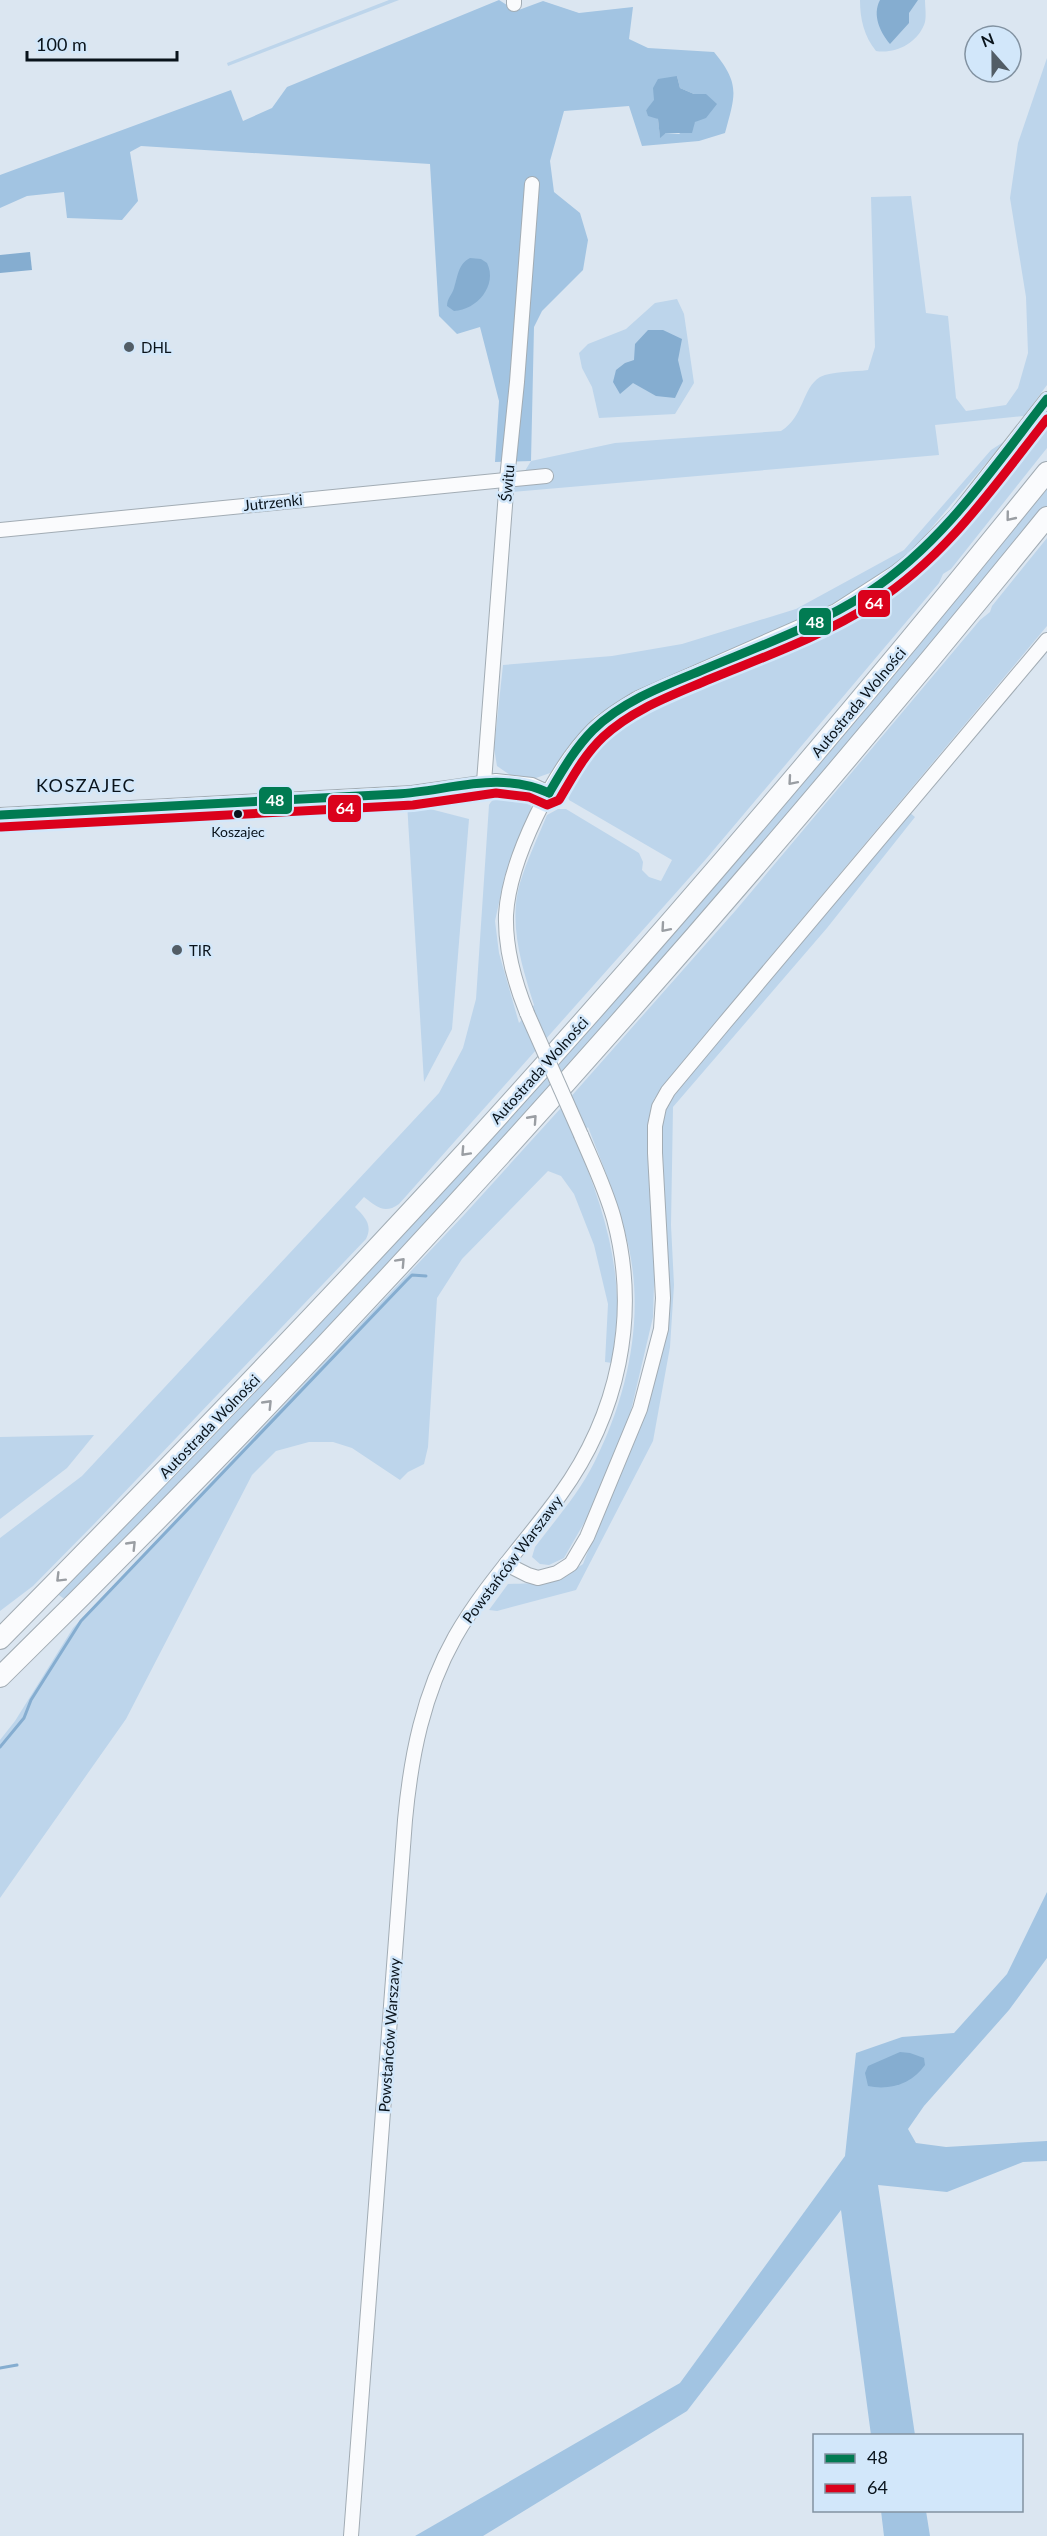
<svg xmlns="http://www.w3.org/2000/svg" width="1047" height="2536" viewBox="0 0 1047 2536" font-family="Lato,sans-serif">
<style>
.green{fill:#bdd5eb}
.forest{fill:#a2c4e2;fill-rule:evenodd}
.water{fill:#85add0}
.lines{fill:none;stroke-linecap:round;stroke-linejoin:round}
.stream{stroke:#85add0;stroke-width:3}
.minor-casing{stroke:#a2acb4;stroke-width:16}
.highway-casing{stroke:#a2acb4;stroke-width:22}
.minor{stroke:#fafbfd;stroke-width:14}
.highway{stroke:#fafbfd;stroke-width:20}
.minor-bridge-casing{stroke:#a2acb4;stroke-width:16;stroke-linecap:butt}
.minor-bridge{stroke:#fafbfd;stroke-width:14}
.bus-1-casing{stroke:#d2e7fa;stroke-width:14}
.bus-2-casing{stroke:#d2e7fa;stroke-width:14}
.bus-1{stroke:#017b52;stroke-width:9}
.bus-2{stroke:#db011c;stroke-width:9}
.oneway{stroke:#9a9ea3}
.poi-dot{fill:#525d66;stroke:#d2e7fa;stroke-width:2}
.bus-dot{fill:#09131b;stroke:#d2e7fa;stroke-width:2}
.labels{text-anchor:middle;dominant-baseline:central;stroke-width:5;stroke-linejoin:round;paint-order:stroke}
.bus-label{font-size:14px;fill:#09131b;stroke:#d2e7fa}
.poi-label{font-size:15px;fill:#09131b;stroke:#d2e7fa;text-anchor:start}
.street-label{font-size:15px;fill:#09131b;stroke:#d2e7fa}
.quarter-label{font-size:18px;letter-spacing:1.5px;fill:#09131b;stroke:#d2e7fa}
.line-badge{stroke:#d2e7fa;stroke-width:2}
.badge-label{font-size:16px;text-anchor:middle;font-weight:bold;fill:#fff}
</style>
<rect width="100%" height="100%" fill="#dbe6f1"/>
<!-- green -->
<g class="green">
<polygon points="389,0 399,0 228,66 227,63"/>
<path d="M860 0H925C925 7 927 19 924 25 916 44 895 54 876 51 864 36 860 19 860 0Z"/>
<path d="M1047 58V385L1024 416 935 425 939 455 512 492 531 461 615 443 781 431C804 417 802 388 820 377 832 371 854 372 868 370L875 347 871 197 911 196 926 313 948 316 956 398 966 411 1006 405 1018 388 1028 353 1026 297 1010 198 1018 143Z"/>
<polygon points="677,299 684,314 694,383 675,414 599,418 592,387 582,368 579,353 588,344 626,329 655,303"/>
<path d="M1047 417V448L951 569 943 574 939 583 706 859 399 1204C384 1215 376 1206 364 1197L355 1207C365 1217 373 1225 366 1239L95 1523 33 1586 0 1611V1538L82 1476 439 1093 463 1048 476 999 489 805C497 790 518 791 532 798L531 815 505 875 495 921 499 953 519 1023 534 1005C522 967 508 923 520 883 527 860 538 837 547 815L558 809H566L639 853 643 862 642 870 649 877 661 881 672 860 569 800 565 788 566 781 588 751 615 724 658 700 797 639 806 638 883 596 918 568 936 551Z"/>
<polygon points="1005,441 911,552 873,581 835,603 627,697 595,716 550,773 536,778 510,775 497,766 494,748 503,665 612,656 682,644 796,609 904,550 991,450"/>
<polygon points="1047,482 1047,507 1033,525 661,966 320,1341 69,1597 63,1598 56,1593 205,1439"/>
<path d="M1047 538V626L674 1072 654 1099 649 1127 655 1253 653 1317 629 1419 592 1509 564 1558 549 1565 540 1564 532 1557 535 1547C556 1519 580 1492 595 1461 628 1395 645 1316 628 1244 619 1204 603 1166 588 1127L576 1141C597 1191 615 1243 617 1298 618 1319 614 1341 612 1363L605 1362 608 1304 594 1245 574 1194 561 1176 548 1171 462 1259 437 1298 428 1447 424 1464 408 1472 400 1480 352 1448 333 1442H309L276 1451 252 1475 126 1719 0 1898V1740L15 1721 73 1628 463 1216 560 1109 736 910 980 620 990 612 992 606Z"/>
<polygon points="407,803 469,819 452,1029 424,1082"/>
<path d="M909 812 915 817 827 928 673 1107 671 1225 674 1285 670 1347 653 1441 576 1590 497 1611 489 1610 508 1584C539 1583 556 1583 583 1564L655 1380 665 1337 667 1306 662 1120 672 1095Z"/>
<polygon points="94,1435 67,1468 0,1519 0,1437"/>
</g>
<!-- forest -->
<g class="forest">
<path d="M499 0 516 11 543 1 579 13 633 7 629 39 648 48 714 52C741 85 735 95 725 133L699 141 642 146 629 106 564 111 550 161 554 192 580 213 588 240 583 270 542 311 534 327 531 461 495 462 499 401 480 327 457 334 439 316 430 164 141 146 130 152 138 201 122 220 67 218 64 192 27 196 0 208V175L231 90 243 121 272 108 287 87ZM677 76 680 88 694 94H706L695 122 679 134 666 133 660 137 658 119 646 110Z"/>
<polygon points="1047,1892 1047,1958 1009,2010 924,2106 908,2129 916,2143 946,2147 1047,2141 1047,2161 1023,2162 947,2192 878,2185 915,2435 871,2435 841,2210 687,2411 483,2536 415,2536 680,2383 845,2156 856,2053 902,2037 954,2033 1007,1974"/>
<polygon points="881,2511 926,2511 930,2536 884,2536"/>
</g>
<!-- water -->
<g class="water">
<path d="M880 0H918L909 13V23L890 44C880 32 872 15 880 0Z"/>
<polygon points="677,76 680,88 694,94 706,94 717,104 706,118 695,122 692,133 666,133 660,138 658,119 648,116 646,110 654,100 653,88 658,79"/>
<polygon points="30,252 32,270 0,273 0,255"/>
<path d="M470 258 481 259 487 263C498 285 477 310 454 311L447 306C447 298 452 295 454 288 458 276 458 264 470 258Z"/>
<polygon points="648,330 663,330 682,339 678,360 683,381 675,398 656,396 633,383 620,394 613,382 616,370 625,363 634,360 635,344"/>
<path d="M900 2052 910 2053 924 2058 925 2065C913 2083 890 2091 868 2086L865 2073 868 2066Z"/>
</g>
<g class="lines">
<!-- stream -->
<g class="stream">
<polyline points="0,1747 24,1718 31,1700 81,1621 406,1281 412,1275 426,1276"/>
<polyline points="0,2368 17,2365"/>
</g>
<defs>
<g id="minor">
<polyline points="514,0 514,4"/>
<polyline points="0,530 546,476"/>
<polyline points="484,782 507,479 517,382 532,184"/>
<polyline points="0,815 412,793 496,781 532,785 549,793"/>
<path d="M527 1013C514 981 505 949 506 915 509 860 554 769 593 730 606 717 623 707 638 698L836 611 895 573 913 559 957 514 1047 399"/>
<polyline points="506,1564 528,1575 538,1578 557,1573 571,1564 587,1537 640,1409 661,1329 663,1298 655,1153 655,1126 659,1107 668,1091 723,1025 1047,640"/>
<path d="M351 2536 405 1820C411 1756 423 1694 455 1637 484 1586 526 1542 560 1495 618 1415 640 1316 614 1219 606 1190 593 1163 581 1135"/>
</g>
<g id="highway">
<path d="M0 1639C161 1476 319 1312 474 1143 672 925 862 701 1047 472"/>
<path d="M0 1677C372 1312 719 921 1047 517"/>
</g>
</defs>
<!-- minor casing -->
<use href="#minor" class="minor-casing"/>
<!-- highway casing -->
<use href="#highway" class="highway-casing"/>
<!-- minor -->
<use href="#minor" class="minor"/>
<!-- highway -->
<use href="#highway" class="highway"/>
<defs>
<polyline id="minor-bridge" points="527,1013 581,1135"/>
</defs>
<!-- minor-bridge casing -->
<use href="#minor-bridge" class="minor-bridge-casing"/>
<!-- minor-bridge -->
<use href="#minor-bridge" class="minor-bridge"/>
<defs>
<g id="bus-1">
<path d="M549 793C562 771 575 748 593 730 623 701 663 686 700 671 757 647 817 626 869 592 943 543 993 468 1047 399"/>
<path d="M0 815C132 808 264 801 397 794 448 791 500 770 549 793"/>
</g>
<path id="bus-2" d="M1 827 413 805 496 793 529 797 547 805 559 800C572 778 584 755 603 737 633 709 673 695 710 679 766 656 823 636 874 603 946 557 995 485 1047 419"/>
</defs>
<!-- bus-1 casing -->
<use href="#bus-1" class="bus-1-casing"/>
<!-- bus-2 casing -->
<use href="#bus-2" class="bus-2-casing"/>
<!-- bus-1 -->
<use href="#bus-1" class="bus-1"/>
<!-- bus-2 -->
<use href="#bus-2" class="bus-2"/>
</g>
<!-- one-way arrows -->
<defs><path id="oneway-chevron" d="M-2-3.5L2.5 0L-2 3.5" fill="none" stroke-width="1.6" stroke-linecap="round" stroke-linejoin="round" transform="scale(1.5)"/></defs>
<g class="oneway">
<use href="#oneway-chevron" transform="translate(1010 517) rotate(129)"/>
<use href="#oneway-chevron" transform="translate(792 781) rotate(131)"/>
<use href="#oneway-chevron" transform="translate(665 928) rotate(131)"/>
<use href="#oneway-chevron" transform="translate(533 1119) rotate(-48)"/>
<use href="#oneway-chevron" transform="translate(465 1152) rotate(133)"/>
<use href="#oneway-chevron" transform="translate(401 1262) rotate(-47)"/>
<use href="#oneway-chevron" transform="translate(268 1404) rotate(-46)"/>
<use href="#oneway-chevron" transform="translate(132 1545) rotate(-46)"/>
<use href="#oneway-chevron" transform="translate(60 1578) rotate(135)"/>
</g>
<!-- markers -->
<g class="poi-dot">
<circle cx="129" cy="347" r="6"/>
<circle cx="177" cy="950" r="6"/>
</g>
<circle class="bus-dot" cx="238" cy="814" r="5"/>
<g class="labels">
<!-- bus labels -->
<g class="bus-label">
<text x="238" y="831">Koszajec</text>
</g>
<!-- poi labels -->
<g class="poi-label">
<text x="141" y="347">DHL</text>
<text x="189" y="950">TIR</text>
</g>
<!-- street labels -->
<g class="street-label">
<text transform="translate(507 483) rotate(-85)">Świtu</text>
<text transform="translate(273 502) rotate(-6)">Jutrzenki</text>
<text transform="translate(858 702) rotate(-50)">Autostrada Wolności</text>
<text transform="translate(539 1070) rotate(-48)">Autostrada Wolności</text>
<text transform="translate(209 1426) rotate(-46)">Autostrada Wolności</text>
<text transform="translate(512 1559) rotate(-53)">Powstańców Warszawy</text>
<text transform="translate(389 2035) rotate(-86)">Powstańców Warszawy</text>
</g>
<!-- quarter labels -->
<g class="quarter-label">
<text x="86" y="785">KOSZAJEC</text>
</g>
</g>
<g class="line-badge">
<rect x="857" y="589" width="34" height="29" rx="6" fill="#db011c"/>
<rect x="798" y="607" width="34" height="29" rx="6" fill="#017b52"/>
<rect x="258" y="786" width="35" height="29" rx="6" fill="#017b52"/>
<rect x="327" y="794" width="35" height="29" rx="6" fill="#db011c"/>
</g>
<g class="badge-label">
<text x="874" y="609">64</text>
<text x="815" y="628">48</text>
<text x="275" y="806">48</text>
<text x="345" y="814">64</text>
</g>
<!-- legend -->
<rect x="813" y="2434" width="210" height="78" fill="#d2e7fa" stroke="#8292a1" stroke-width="1.5"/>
<rect x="825" y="2454" width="30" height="9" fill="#017b52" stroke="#8292a1" stroke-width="1.5"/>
<text x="867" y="2464" font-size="18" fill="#09131b">48</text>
<rect x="825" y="2484" width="30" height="9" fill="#db011c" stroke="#8292a1" stroke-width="1.5"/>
<text x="867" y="2494" font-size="18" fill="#09131b">64</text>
<!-- north arrow -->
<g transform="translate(993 54) rotate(339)"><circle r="28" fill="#d2e7fa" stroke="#8292a1" stroke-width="1.5"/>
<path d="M0-4.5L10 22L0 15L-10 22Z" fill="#525d66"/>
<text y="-9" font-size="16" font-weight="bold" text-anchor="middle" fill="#09131b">N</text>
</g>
<!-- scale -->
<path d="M27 51v9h150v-9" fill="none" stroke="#09131b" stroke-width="3"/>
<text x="36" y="51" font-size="18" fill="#09131b" stroke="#d2e7fa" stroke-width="4.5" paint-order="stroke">100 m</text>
</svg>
